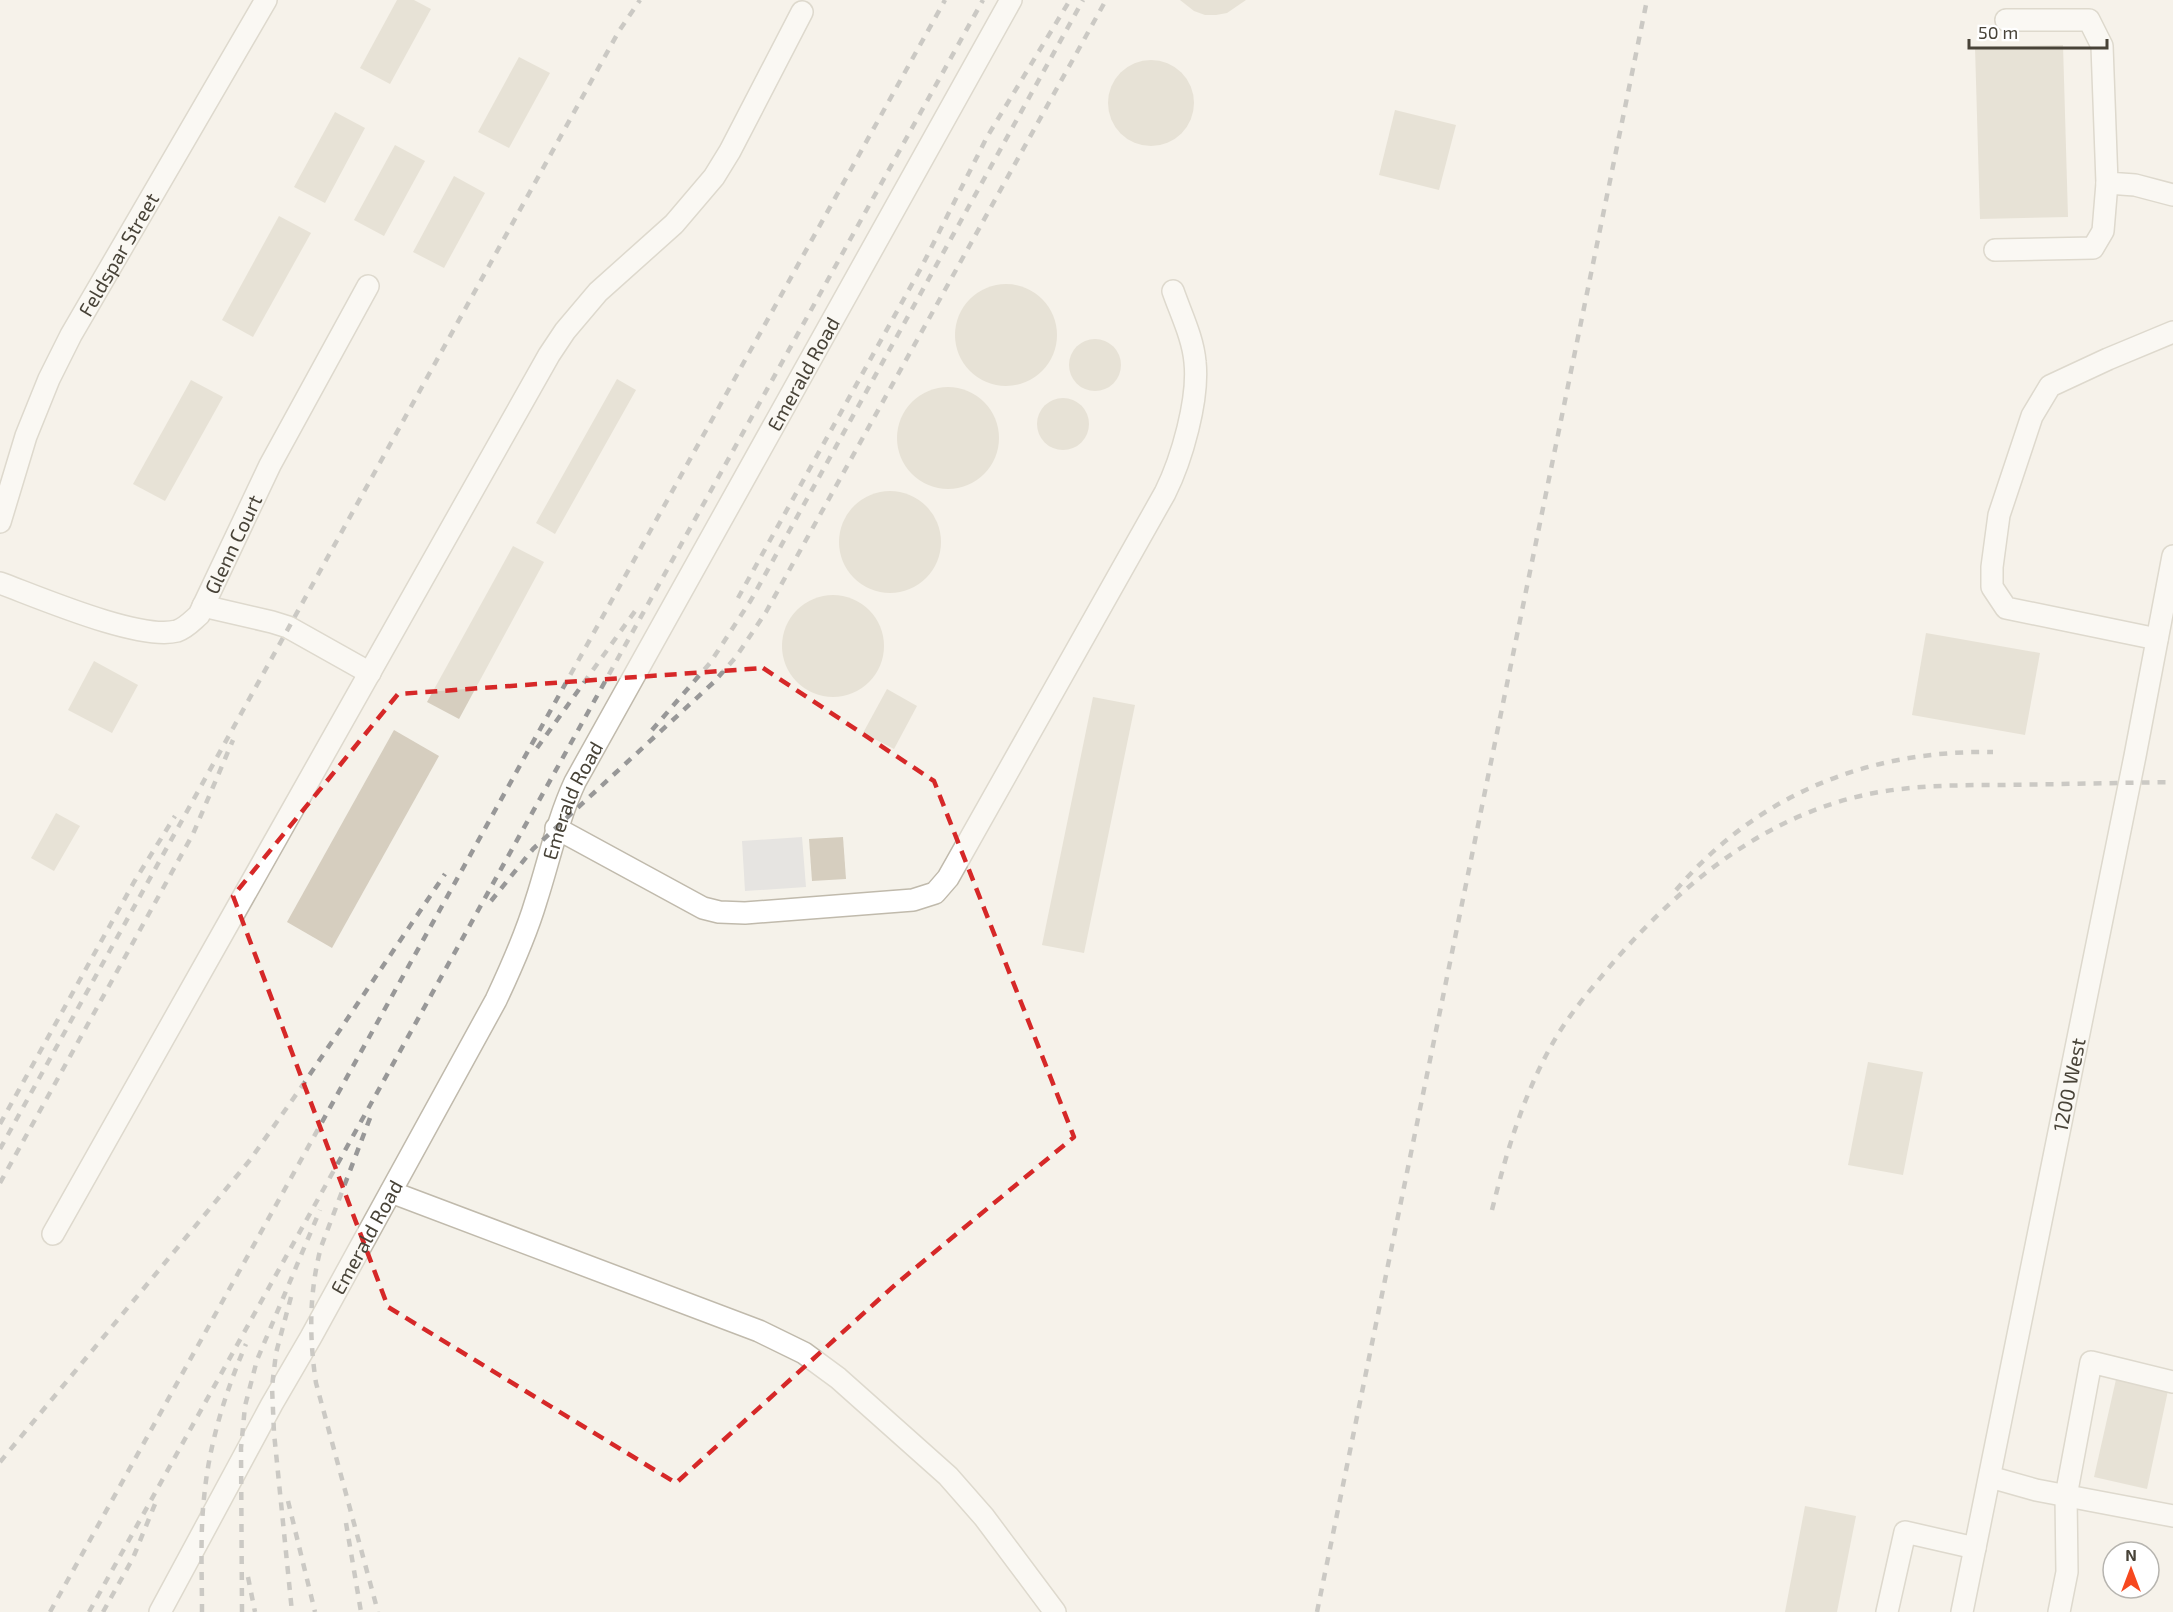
<svg xmlns="http://www.w3.org/2000/svg" width="2173" height="1612" viewBox="0 0 2173 1612" font-family="'Exo 2',sans-serif">
<style>
.parking{fill:#e6e4e1}
.building{fill:#d6cebf}
.lines{fill:none;stroke-linecap:round;stroke-linejoin:round}
.minor-casing{stroke:#c0baac;stroke-width:24}
.minor{stroke:#fff;stroke-width:21}
.rail{stroke:#989898;stroke-width:4.5;stroke-dasharray:8 8;stroke-linecap:butt}
.marked{fill:none;stroke:#d62828;stroke-width:4.5;stroke-dasharray:12 8;stroke-linejoin:round}
.labels{text-anchor:middle;dominant-baseline:central;stroke-width:5;stroke-linejoin:round;paint-order:stroke}
.street-label{font-size:20px;fill:#484338;stroke:#fff}
</style>
<rect width="100%" height="100%" fill="#f5f2ea"/>
<!-- parking -->
<polygon class="parking" points="802,837 806,887 745,891 742,841"/>
<!-- building -->
<g class="building">
<polygon points="397,0 414,0 431,9 390,84 360,68"/>
<polygon points="1180,0 1246,0 1227,13 1216,15 1205,15 1194,11"/>
<polygon points="2063,45 2068,217 1980,219 1975,47"/>
<polygon points="519,57 550,73 509,148 478,132"/>
<circle cx="1151" cy="103" r="43"/>
<polygon points="1395,110 1456,125 1439,190 1379,175"/>
<polygon points="335,112 365,128 325,203 294,187"/>
<polygon points="395,145 425,161 384,236 354,220"/>
<polygon points="454,176 485,193 444,268 413,252"/>
<polygon points="279,216 311,233 253,337 222,320"/>
<circle cx="1006" cy="335" r="51"/>
<circle cx="1095" cy="365" r="26"/>
<polygon points="617,379 636,390 555,534 536,523"/>
<polygon points="191,380 223,397 165,501 133,484"/>
<circle cx="948" cy="438" r="51"/>
<circle cx="1063" cy="424" r="26"/>
<circle cx="890" cy="542" r="51"/>
<polygon points="513,546 544,562 459,719 427,702"/>
<circle cx="833" cy="646" r="51"/>
<polygon points="1926,633 2040,653 2025,735 1912,715"/>
<polygon points="94,661 138,685 112,733 68,710"/>
<polygon points="887,689 917,706 894,749 863,733"/>
<polygon points="1093,697 1135,705 1084,953 1042,945"/>
<polygon points="394,730 439,756 332,948 287,922"/>
<polygon points="56,813 80,826 54,871 31,858"/>
<polygon points="843,837 846,879 812,881 809,839"/>
<polygon points="1868,1062 1923,1072 1903,1175 1848,1165"/>
<polygon points="2117,1375 2169,1386 2147,1489 2094,1477"/>
<polygon points="1805,1506 1856,1516 1837,1612 1785,1612"/>
</g>
<g class="lines">
<defs>
<g id="minor">
<polyline points="2006,20 2089,20 2102,46 2107,183 2135,185 2173,195"/>
<polyline points="1995,250 2093,248 2103,231 2107,183"/>
<path id="s1" d="M0 522 26 436 49 379 71 335 266 0"/>
<path id="s2" d="M0 583C38 597 140 641 177 631 186 628 192 621 199 615L270 465 368 286"/>
<polyline points="203,606 272,622 288,627 370,673"/>
<polyline points="2157,639 2006,608 1992,587 1992,567 1999,515 2032,416 2050,386 2108,359 2173,332"/>
<path d="M556 828 703 908 719 912 745 913 913 900 935 893 948 878 1165 493C1182 459 1199 399 1195 362 1193 338 1181 314 1173 291"/>
<polyline points="391,1192 759,1331 804,1353 838,1378 948,1476 984,1517 1055,1612"/>
<polyline points="53,1234 549,355 565,331 598,292 674,224 714,177 730,151 802,12"/>
<polyline points="1990,1477 2036,1490 2173,1516"/>
<path id="s3" d="M160 1612 272 1404 311 1337 496 1000C511 968 526 935 536 901 549 861 557 821 575 782L1011 0"/>
<polyline points="1887,1612 1905,1532 1975,1548"/>
<path id="s4" d="M1962 1612 2135 756 2173 556"/>
<polyline points="2059,1612 2067,1572 2066,1496 2091,1362 2173,1382"/>
</g>
</defs>
<!-- minor casing -->
<use href="#minor" class="minor-casing"/>
<!-- minor -->
<use href="#minor" class="minor"/>
<!-- rail -->
<g class="rail">
<polyline points="738,598 921,268 987,137 1070,0"/>
<polyline points="652,730 710,663 751,600 1083,0"/>
<polyline points="537,748 638,607"/>
<path d="M1676 890C1758 794 1868 750 1993 752"/>
<polyline points="491,901 533,849 714,682 736,657 766,612 1106,0"/>
<path d="M370 1118 321 1247C309 1293 309 1337 316 1383L378 1612"/>
<polyline points="0,1124 134,882 175,816"/>
<polyline points="0,1149 619,31 640,0"/>
<polyline points="0,1183 193,834 233,740"/>
<path d="M1492 1210C1506 1154 1522 1099 1550 1048 1565 1020 1586 995 1606 971 1675 889 1762 816 1869 794 1913 785 1960 785 2005 785 2061 784 2117 783 2173 782"/>
<polyline points="291,1297 276,1353 272,1387 274,1433 292,1612"/>
<polyline points="0,1462 250,1160 300,1089 445,874"/>
<polyline points="288,1501 315,1612"/>
<polyline points="346,1523 361,1612"/>
<polyline points="248,1577 255,1612"/>
<polyline points="50,1612 945,0"/>
<polyline points="89,1612 983,0"/>
<polyline points="103,1612 133,1558 155,1504"/>
<path d="M202 1612C202 1574 200 1535 204 1498 209 1444 225 1393 246 1344"/>
<polyline points="242,1612 241,1448 245,1406 257,1360 320,1210"/>
<polyline points="1317,1612 1647,0"/>
</g>
</g>
<!-- marked area -->
<path d="M0 0H2173V1612H0ZM763 668 934 781 1074 1137 896 1284 676 1483 388 1307 233 896 398 694Z" fill="#f5f2ea" fill-opacity=".55" fill-rule="evenodd"/>
<path class="marked" d="M763 668 934 781 1074 1137 896 1284 676 1483 388 1307 233 896 398 694Z"/>
<g class="labels">
<!-- street labels -->
<g class="street-label">
<text stroke="none"><textPath href="#s1" startOffset="294">Feldspar Street</textPath></text>
<text stroke="none"><textPath href="#s3" startOffset="1398">Emerald Road</textPath></text>
<text stroke="none"><textPath href="#s2" startOffset="291">Glenn Court</textPath></text>
<text stroke="none"><textPath href="#s3" startOffset="912">Emerald Road</textPath></text>
<text stroke="none"><textPath href="#s4" startOffset="538">1200 West</textPath></text>
<text stroke="none"><textPath href="#s3" startOffset="428">Emerald Road</textPath></text>
</g>
</g>
<!-- north arrow -->
<g transform="translate(2131 1570)"><circle r="28" fill="#ffffff" stroke="#b6b4af" stroke-width="1.5"/>
<path d="M0-4.5L10 22L0 15L-10 22Z" fill="#f6481f"/>
<text y="-9" font-size="16" font-weight="bold" text-anchor="middle" fill="#484338">N</text>
</g>
<!-- scale -->
<path d="M1969 39v9h138v-9" fill="none" stroke="#484338" stroke-width="3"/>
<text x="1978" y="39" font-size="18" fill="#484338" stroke="#ffffff" stroke-width="4.5" paint-order="stroke">50 m</text>
</svg>
